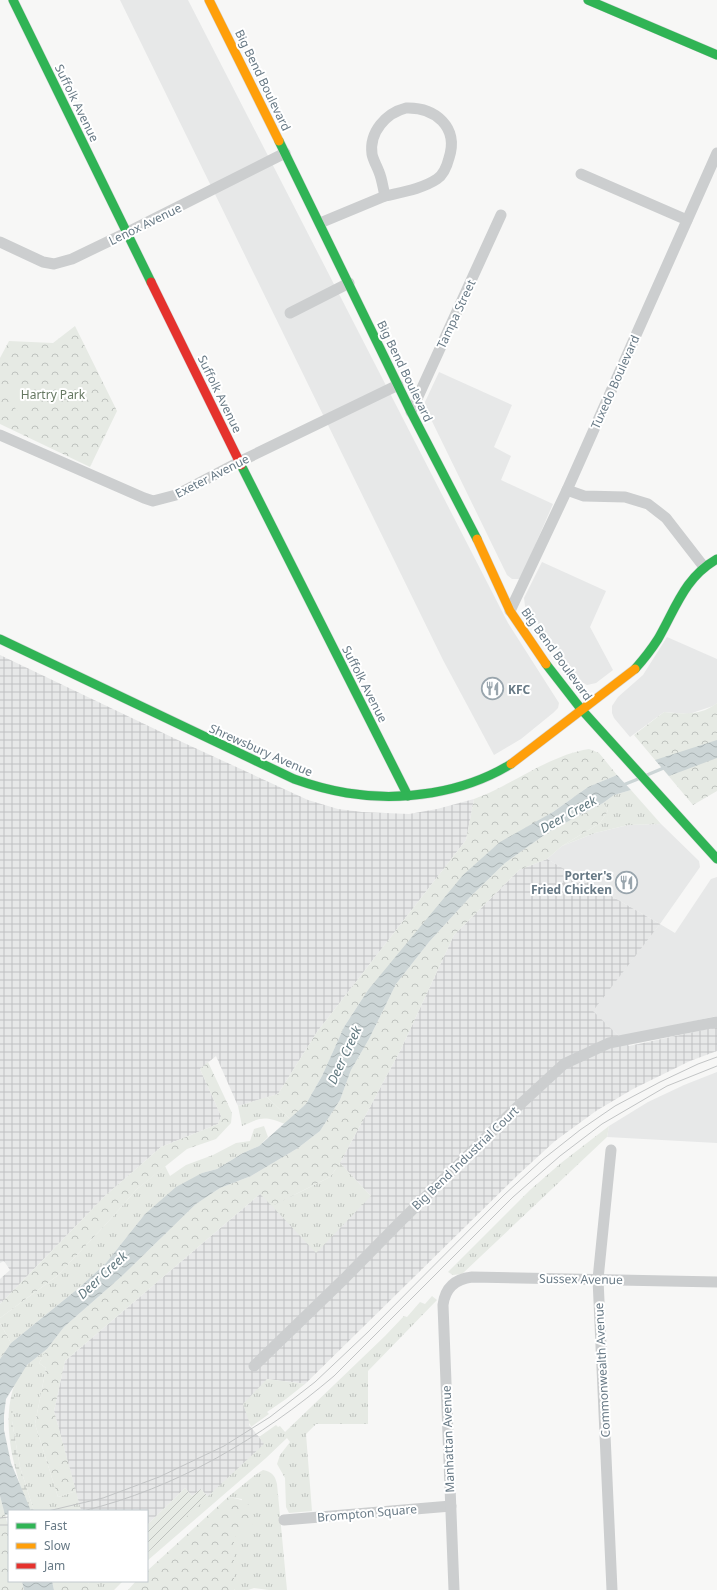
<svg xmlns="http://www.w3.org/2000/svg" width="717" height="1590" viewBox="0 0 717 1590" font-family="'Noto Sans',sans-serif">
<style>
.built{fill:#e7e8e8}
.industrial{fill:url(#industrial-grid)}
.grass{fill:url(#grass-tufts)}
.forest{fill:url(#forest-crowns)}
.wetland{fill:url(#wetland-marsh)}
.garden{fill:url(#garden-furrows)}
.pitch{fill:#e6eae4}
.water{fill:url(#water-waves)}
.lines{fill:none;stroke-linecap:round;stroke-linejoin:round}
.stream{stroke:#ccd5d6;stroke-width:3}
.fast-casing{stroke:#d4d5d6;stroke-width:10}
.slow-casing{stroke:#d4d5d6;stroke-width:10}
.jam-casing{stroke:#d4d5d6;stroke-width:10}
.street{stroke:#cccecf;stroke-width:11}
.fast{stroke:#30b455;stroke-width:9}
.slow{stroke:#ff9f0a;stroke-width:9}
.jam{stroke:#e5322d;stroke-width:9}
.tram{stroke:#c2c4c5;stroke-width:1}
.labels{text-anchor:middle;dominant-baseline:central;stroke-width:4;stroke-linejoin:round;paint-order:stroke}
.street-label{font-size:12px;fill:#677985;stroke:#fff}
.park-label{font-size:12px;fill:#667862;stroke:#fff}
.poi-label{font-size:12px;font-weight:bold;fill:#677985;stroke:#fff;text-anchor:start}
.water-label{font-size:13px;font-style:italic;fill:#637a81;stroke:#fff}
</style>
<defs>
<pattern id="industrial-grid" width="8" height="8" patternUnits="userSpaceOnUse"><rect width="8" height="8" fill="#e7e8e8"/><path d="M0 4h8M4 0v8" fill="none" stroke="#bfc1c2"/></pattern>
<pattern id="grass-tufts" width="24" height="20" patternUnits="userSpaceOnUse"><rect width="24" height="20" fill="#e6eae4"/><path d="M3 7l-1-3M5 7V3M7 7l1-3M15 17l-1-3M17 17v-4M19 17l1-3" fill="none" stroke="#bec2be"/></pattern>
<pattern id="forest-crowns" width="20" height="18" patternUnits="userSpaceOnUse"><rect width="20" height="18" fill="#e6eae4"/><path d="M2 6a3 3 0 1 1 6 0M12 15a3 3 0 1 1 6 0" fill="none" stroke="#bec2be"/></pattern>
<pattern id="wetland-marsh" width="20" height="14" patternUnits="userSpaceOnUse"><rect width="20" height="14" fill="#e6eae4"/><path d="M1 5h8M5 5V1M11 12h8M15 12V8" fill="none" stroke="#bec2be"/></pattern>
<pattern id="garden-furrows" width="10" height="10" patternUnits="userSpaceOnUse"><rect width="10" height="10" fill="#e6eae4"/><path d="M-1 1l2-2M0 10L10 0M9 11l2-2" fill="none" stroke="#bec2be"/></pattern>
<pattern id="water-waves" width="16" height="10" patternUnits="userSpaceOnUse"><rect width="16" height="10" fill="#ccd5d6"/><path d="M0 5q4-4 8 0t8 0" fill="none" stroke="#a9b2b3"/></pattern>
</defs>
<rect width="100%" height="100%" fill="#f7f7f6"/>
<!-- built -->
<g class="built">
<polygon points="120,0 188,0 508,623 559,703 558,708 553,713 521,739 494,755 443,660"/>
<polygon points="439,372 512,405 494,447 511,456 501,480 553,504 523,573 519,579 512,579 507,575 426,409 425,402"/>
<polygon points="542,562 606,591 590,627 613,670 596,683 587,685 582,682 525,606 524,598"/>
<polygon points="667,637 717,659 717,703 713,706 689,714 664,712 630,737 614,718 612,713 612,706 618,697 643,675"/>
<polygon points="661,824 699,861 700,867 660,924 675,933 711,879 717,877 717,1016 620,1037 592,1011 660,924 547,859 562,846 595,833 628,825"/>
<polygon points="717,1072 717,1143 607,1137 609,1126 648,1102 684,1085"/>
</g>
<!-- industrial -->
<g class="industrial">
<polygon points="0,655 182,742 308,800 338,809 362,812 409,814 437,809 474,799 466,840 317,1032 278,1094 238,1106 216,1056 200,1069 221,1116 218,1124 161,1147 106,1195 0,1304 0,1279 10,1270 4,1261 0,1263"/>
<polygon points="547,859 660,924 593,1011 629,1046 717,1027 717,1051 690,1061 633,1089 596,1111 555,1141 520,1173 305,1384 267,1379 249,1425 265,1444 208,1497 201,1489 192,1496 185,1488 147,1525 147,1511 81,1511 54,1411 65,1361 260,1194 371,1196 340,1163 401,1049 454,935 519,870"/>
</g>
<!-- grass -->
<g class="grass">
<polygon points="631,790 661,824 628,825 595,833 562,846 600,823 608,811 603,803 614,795"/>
<path d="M267 1097 290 1119 285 1124C264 1116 262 1117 242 1126L238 1106Z"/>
<polygon points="264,1126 268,1137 259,1146 243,1153 217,1169 202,1173 145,1214 106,1263 80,1287 11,1343 0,1323 0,1318 57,1276 107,1223 137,1189 165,1166 170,1176 186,1165 213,1155 236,1143 250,1141 254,1129"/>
<polygon points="609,1126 607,1137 462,1274 453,1275 448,1272 530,1190 561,1163"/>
<polygon points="340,1163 371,1196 316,1253 272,1206 330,1177"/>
<polygon points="432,1296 437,1300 368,1371 368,1424 316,1424 306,1434 312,1511 289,1513 286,1507 285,1478 277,1464 280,1455 290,1442 287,1438 266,1458 147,1561 147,1553 264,1444 259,1437 276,1425 278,1427 280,1426 285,1432 385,1336 404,1316 407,1317 420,1302 425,1304"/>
<polygon points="47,1349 39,1363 46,1368 35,1424 58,1497 76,1491 81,1511 34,1511 20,1467 12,1421 13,1396 15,1383 27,1365"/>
<polygon points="267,1379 305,1384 286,1399 267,1412 269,1414 251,1427 243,1404"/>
<path d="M263 1470C272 1472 275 1475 277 1484L287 1590H269L254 1588 248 1590H235L234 1589V1538L242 1499 228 1497 255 1475Z"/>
<polygon points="87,1581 123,1581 114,1590 89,1590 89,1584"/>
</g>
<!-- forest -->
<g class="forest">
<polygon points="75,326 117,411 90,467 0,424 0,358 9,341 53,343"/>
<path d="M717 703V791L693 805 634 735 664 712C683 714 701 716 717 703Z"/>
<path d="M589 749 599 753 617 775 588 787 553 812 368 990 344 1027 322 1076 306 1104 290 1119 267 1097 278 1094 317 1032 466 840 474 799C484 795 494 791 503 786 530 772 558 754 589 749Z"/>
<polygon points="603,803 608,811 600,823 562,846 547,859 519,870 454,935 401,1049 340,1163 330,1177 272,1206 260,1194 65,1361 54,1411 76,1491 58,1497 35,1424 46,1368 39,1363 47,1349 64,1327 122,1276 196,1204 220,1188 251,1176 298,1148 320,1131 340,1100 351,1070 369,1039 396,984 429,942 470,897 505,863 550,831"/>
<polygon points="208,1062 232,1113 231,1123 216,1139 187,1149 137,1189 107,1223 57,1276 0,1318 0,1304 106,1195 161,1147 218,1124 221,1116 200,1069"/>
<polygon points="0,1323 11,1343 0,1359"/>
<polygon points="0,1496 9,1529 9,1581 22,1581 24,1590 0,1590"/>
<path d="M228 1497C247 1500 251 1503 255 1522L234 1538V1589L235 1590H128L136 1581H147V1571Z"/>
<polygon points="52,1581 87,1581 89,1584 89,1590 54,1590"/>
</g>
<!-- wetland -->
<path class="wetland" d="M15 1383 12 1421 20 1467 34 1511H30C14 1473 0 1422 15 1383Z"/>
<!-- garden -->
<polygon class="garden" points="185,1488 192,1496 201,1489 208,1497 147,1553 147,1525"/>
<!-- pitch -->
<polygon class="pitch" points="17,380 34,406 20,415 2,389"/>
<!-- water -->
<g class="water">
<polygon points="717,740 717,758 669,776 655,760"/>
<polygon points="617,775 631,790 614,795 603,803 550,831 505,863 470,897 429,942 396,984 369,1039 351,1070 340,1100 320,1131 298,1148 251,1176 220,1188 196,1204 122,1276 64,1327 47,1349 27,1365 6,1399 4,1415 4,1430 11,1463 31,1511 9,1511 9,1514 5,1515 0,1496 0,1359 11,1343 80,1287 106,1263 145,1214 176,1187 202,1173 217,1169 243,1153 259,1146 306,1104 322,1076 344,1027 368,990 463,875 500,842 553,812 588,787"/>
<polygon points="22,1581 52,1581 54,1590 24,1590"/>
</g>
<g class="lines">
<!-- stream -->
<g class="stream">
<polyline points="647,775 666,767"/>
<polyline points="623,785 638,779"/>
</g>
<defs>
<g id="fast">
<polyline points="13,0 151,282"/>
<polyline points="588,0 717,55"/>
<polyline points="279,141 411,412 477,539"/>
<polyline points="241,465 408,796"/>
<path d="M0 639 294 779C311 785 329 790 347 793 402 802 464 793 511 764"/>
<polyline points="546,664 581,709 717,859"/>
<path d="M635 669C643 660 651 650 658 639 676 608 684 578 717 559"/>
</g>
<g id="slow">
<polyline points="209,0 279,141"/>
<polyline points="477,539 510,611 546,664"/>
<polyline points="511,764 635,669"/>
</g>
<polyline id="jam" points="151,282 241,465"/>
</defs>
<!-- fast casing -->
<use href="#fast" class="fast-casing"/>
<!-- slow casing -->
<use href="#slow" class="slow-casing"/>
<!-- jam casing -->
<use href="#jam" class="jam-casing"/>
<!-- street -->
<g class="street">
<path d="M406 108C435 107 459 127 449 158 447 166 443 175 437 179 422 189 402 192 385 196 383 188 382 179 379 172 377 166 373 160 372 154 369 132 386 113 406 108Z"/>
<polyline points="581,174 687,220"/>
<polyline points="320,223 385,196"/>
<polyline points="0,242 43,262 54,264 72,259 128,232 285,153"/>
<polyline points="290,313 349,283"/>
<polyline points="411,412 501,215"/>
<polyline points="0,435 144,498 153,501 176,495 239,462 398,385"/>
<polyline points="567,490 584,496 625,497 648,504 666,518 704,567"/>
<polyline points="510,611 567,490 717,153"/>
<polyline points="611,1150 598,1279 612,1590"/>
<polyline points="254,1366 344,1279 400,1222 513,1111 564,1064 609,1043 717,1022"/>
<polyline points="284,1520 451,1506"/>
<path d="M454 1590 443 1305C445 1288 455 1279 472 1277L717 1282"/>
</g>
<!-- fast -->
<use href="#fast" class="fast"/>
<!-- slow -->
<use href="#slow" class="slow"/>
<!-- jam -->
<use href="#jam" class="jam"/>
<!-- tram -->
<g class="tram">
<polyline points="48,1511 103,1498 159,1477 224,1446 270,1417 315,1382 368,1332 504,1195 542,1160 580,1130 615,1106 660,1082 698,1064 717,1057"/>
<path d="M83 1511C177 1488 261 1438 334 1376L513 1197 560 1156 602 1124 667 1086 717 1066"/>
<polyline points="0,1518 9,1517"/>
<polyline points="0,1525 9,1525"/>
</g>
</g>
<!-- icons -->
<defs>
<symbol id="restaurant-ring" viewBox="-11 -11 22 22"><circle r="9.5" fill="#fff" stroke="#99a5ad" stroke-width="1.5"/><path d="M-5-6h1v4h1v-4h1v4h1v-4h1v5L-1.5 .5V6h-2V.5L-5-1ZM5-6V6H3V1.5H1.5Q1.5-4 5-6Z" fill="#99a5ad"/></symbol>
</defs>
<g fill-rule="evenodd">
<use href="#restaurant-ring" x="480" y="676" width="25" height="25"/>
<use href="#restaurant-ring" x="614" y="870" width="25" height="25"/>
</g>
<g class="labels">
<!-- street labels -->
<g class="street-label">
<text transform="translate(263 80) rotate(64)">Big Bend Boulevard</text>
<text transform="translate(77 103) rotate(64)">Suffolk Avenue</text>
<text transform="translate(145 224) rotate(-26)">Lenox Avenue</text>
<text transform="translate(456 314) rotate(-65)">Tampa Street</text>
<text transform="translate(405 371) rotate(64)">Big Bend Boulevard</text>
<text transform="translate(615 382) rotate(-66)">Tuxedo Boulevard</text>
<text transform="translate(220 394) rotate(64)">Suffolk Avenue</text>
<text transform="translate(212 476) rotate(-27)">Exeter Avenue</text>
<text transform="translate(557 654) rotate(54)">Big Bend Boulevard</text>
<text transform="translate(365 684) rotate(63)">Suffolk Avenue</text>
<text transform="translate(261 750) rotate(24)">Shrewsbury Avenue</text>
<text transform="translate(465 1158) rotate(-44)">Big Bend Industrial Court</text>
<text transform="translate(581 1279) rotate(1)">Sussex Avenue</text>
<text transform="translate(602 1370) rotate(-93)">Commonwealth Avenue</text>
<text transform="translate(448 1439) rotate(-92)">Manhattan Avenue</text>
<text transform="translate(367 1513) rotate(-5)">Brompton Square</text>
</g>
<!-- park labels -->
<g class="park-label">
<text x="53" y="394">Hartry Park</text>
</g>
<!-- poi labels -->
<g class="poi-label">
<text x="508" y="689">KFC</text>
<text x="612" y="875" text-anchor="end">Porter's<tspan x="612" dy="14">Fried Chicken</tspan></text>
</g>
<!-- water labels -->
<g class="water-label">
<text transform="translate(568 814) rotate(-29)">Deer Creek</text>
<text transform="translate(344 1055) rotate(-65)">Deer Creek</text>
<text transform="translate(102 1275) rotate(-43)">Deer Creek</text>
</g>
</g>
<!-- legend -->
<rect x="8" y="1510" width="140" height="72" fill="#ffffff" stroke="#c2c9ce"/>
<rect x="16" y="1523" width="20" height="6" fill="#30b455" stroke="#c2c9ce"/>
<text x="44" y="1530" font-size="12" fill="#677985">Fast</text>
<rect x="16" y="1543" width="20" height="6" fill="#ff9f0a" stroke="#c2c9ce"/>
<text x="44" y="1550" font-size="12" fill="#677985">Slow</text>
<rect x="16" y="1563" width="20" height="6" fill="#e5322d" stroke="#c2c9ce"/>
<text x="44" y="1570" font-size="12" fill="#677985">Jam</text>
</svg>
